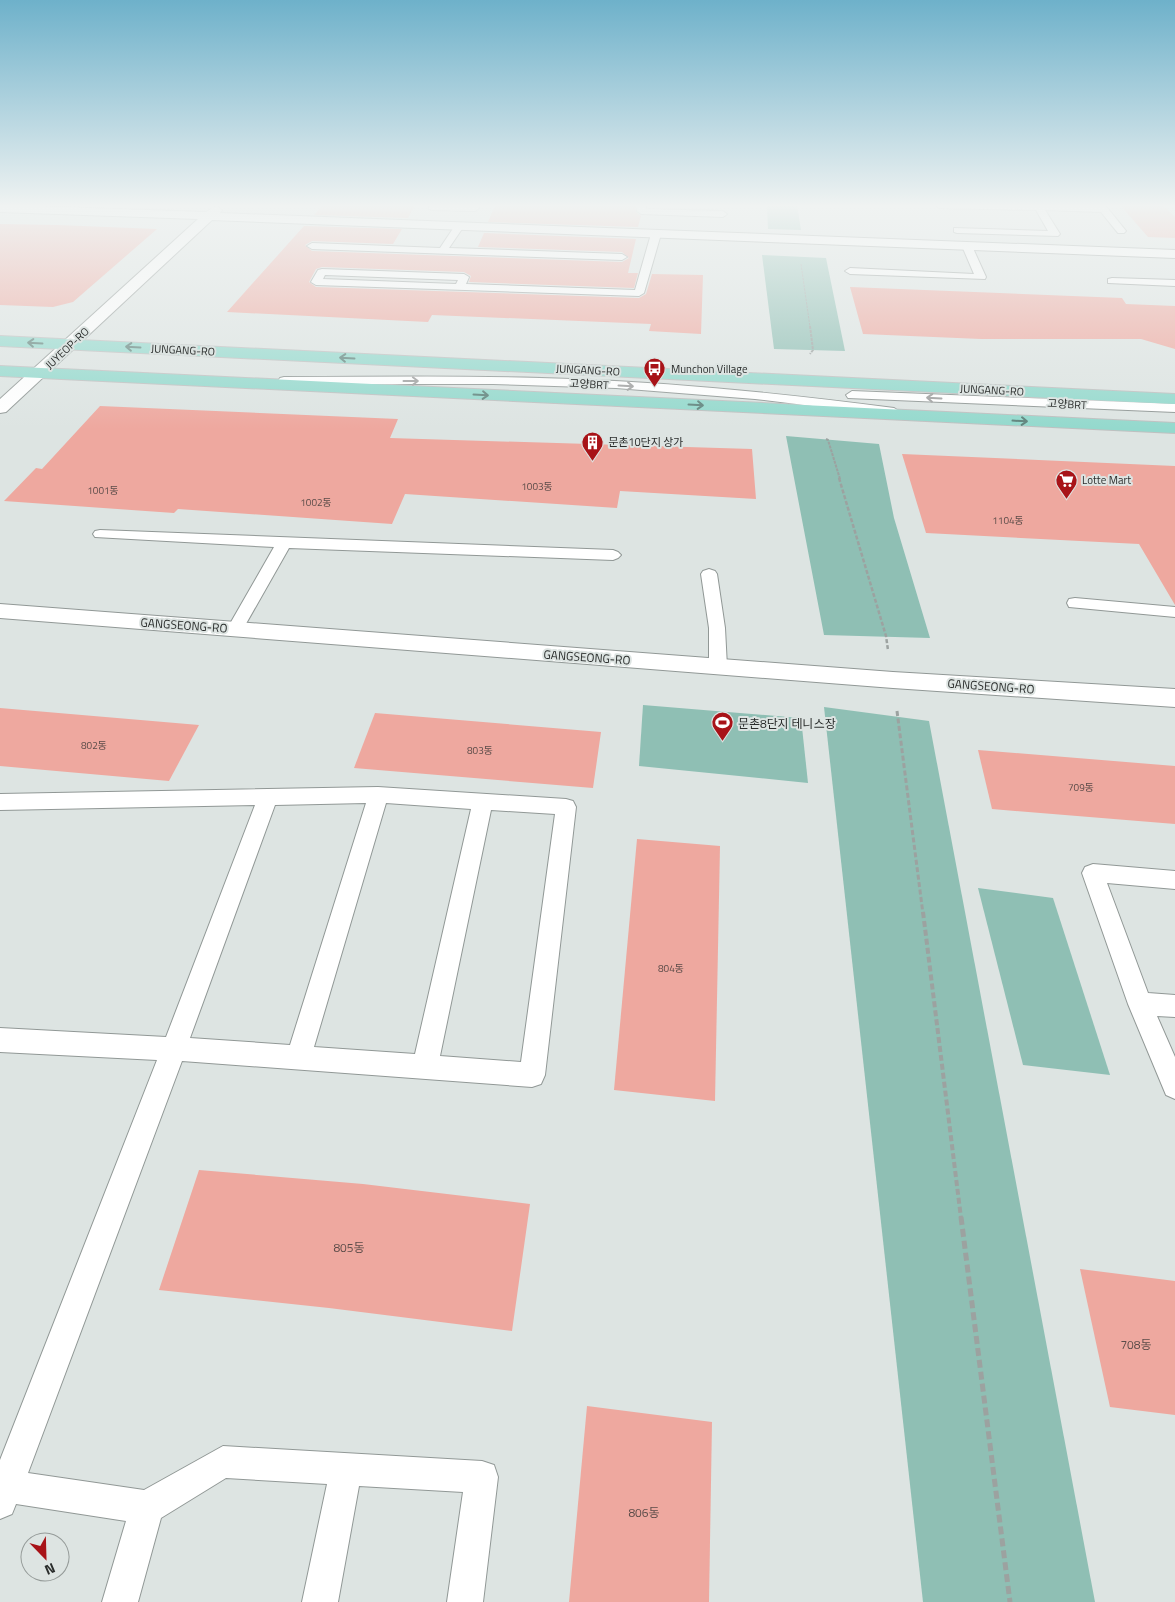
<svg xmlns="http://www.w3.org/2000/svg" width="1175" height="1602" viewBox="0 0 1175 1602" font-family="'Titillium Web','Noto Sans KR',sans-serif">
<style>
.green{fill:#8fbfb4}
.building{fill:#eea89f}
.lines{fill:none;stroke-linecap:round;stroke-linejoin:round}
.service-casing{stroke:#919896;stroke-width:2}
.tertiary-casing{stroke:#919896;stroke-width:2}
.primary-casing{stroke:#bfc0c0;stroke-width:2}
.path-far5{stroke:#9ca2a0;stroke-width:1;stroke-dasharray:2.5 1;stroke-linecap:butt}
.path-far4{stroke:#9ca2a0;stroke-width:2;stroke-dasharray:3 1;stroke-linecap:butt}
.path-far3{stroke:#9ca2a0;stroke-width:2.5;stroke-dasharray:4 2;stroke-linecap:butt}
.path-far2{stroke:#9ca2a0;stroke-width:3;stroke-dasharray:5 2.5;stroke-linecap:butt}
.path-far1{stroke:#9ca2a0;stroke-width:4;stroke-dasharray:6 3;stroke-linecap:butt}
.path{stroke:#9ca2a0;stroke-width:5;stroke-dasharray:8 4;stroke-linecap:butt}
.service{fill:#fff;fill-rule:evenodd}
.tertiary{fill:#fff;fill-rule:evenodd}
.primary{fill:#94d9cd;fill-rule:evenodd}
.oneway{stroke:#5f837c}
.oneway2{stroke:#9fa0a0}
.labels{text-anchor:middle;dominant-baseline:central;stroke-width:4;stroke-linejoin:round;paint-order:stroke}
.number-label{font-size:10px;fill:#5b4c49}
.far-street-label{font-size:11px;fill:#2a2d2c;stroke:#dde4e2}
.far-poi-label{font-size:11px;fill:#2a2d2c;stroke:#dde4e2;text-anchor:start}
.street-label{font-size:12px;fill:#2a2d2c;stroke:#dde4e2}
.poi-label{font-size:12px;fill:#2a2d2c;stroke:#dde4e2;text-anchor:start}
.near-number-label{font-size:12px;fill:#5b4c49}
</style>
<rect width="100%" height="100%" fill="#dde4e2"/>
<!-- green -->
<g class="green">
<polygon points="767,205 797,205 801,230 768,229"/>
<polygon points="762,255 826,258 845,351 774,349"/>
<polygon points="786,436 879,444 894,518 930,638 824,635"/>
<polygon points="643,705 801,718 808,783 639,766"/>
<polygon points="824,707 929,721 1095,1602 923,1602"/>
<polygon points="978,888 1053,898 1110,1075 1023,1065"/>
</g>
<!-- building -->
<g class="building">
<polygon points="323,205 415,205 408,218 314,215"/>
<polygon points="495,205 636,205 636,212 641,216 638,227 488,222"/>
<polygon points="1120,205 1163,205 1175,217 1175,238 1148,237"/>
<polygon points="0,224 57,225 157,229 73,302 53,307 0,305"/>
<polygon points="304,226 402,229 393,244 312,241 305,245 312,251 622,262 629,258 622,252 478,247 484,233 636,239 628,273 638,273 634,288 469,282 471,276 464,272 322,267 316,269 309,282 316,287 639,298 646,294 652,274 703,275 701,334 649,331 651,324 432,315 428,322 227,312"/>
<polygon points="850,287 1122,298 1126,304 1175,306 1175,349 1141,339 981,339 863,334"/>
<polygon points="100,406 398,419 390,438 752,449 756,499 620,491 617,508 405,494 392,524 178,509 174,513 4,501 36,468 42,469"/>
<polygon points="902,454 1175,466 1175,605 1139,544 926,533"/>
<polygon points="0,708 199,725 169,781 0,766"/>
<polygon points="375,713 601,732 593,788 354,768"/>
<polygon points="978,750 1175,766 1175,824 992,809"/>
<polygon points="637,839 720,846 715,1101 614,1090"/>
<polygon points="199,1170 363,1184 530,1204 512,1331 329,1308 159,1290"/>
<polygon points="1080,1269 1175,1281 1175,1415 1110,1407"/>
<polygon points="587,1406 712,1422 709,1602 569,1602"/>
</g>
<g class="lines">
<defs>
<g id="service">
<polygon points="429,205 475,205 479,208 475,211 432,210 429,209"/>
<polygon points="638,205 646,205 646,209 723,211 727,214 723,217 641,214 637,211"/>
<polygon points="935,205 1105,205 1126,231 1124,233 1118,233 1101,212 1045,210 1060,234 1058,236 957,233 954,232 954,228 1048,231 1036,210 939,208"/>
<polygon points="459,223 464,226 449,248 622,254 627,257 622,260 312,249 307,246 312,243 440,248 456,224"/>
<path d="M656 231 661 234 644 293 639 296 316 285 311 282 318 270 322 269 464 274 469 277 466 284 635 290 651 234ZM325 275 458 280 456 284 323 279Z"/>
<polygon points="967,243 972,246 986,277 985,279 850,274 845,271 850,268 974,274 962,246"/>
<polygon points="1112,278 1175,280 1175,286 1108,283 1108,279"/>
<path d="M284 377C380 377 475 375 571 379 679 383 787 394 894 408L900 412 894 416 755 399 616 388 493 384H280L278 381 280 378Z"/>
<polygon points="852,391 1175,404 1175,412 848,398 846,395"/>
<polygon points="100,530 613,550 618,552 621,555 618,558 613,560 289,548 243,629 241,633 235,634 229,633 227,629 274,547 95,537 93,534 95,531"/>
<polygon points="709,569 715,571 717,574 725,628 727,667 724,671 718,673 712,671 709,667 709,628 701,574 703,571"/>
<polygon points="1075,598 1175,607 1175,617 1069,607 1067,603 1069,599"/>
<path d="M378 787 566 799 573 801 576 807 545 1075 541 1084 532 1087 182 1061 28 1473 144 1490 223 1446 482 1461 494 1465 498 1477 483 1602H447L463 1492 359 1486 338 1602H302L327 1484 226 1478 161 1518 138 1602H102L126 1521 16 1504 12 1514 0 1519V1460L157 1060 0 1052V1028L166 1037 255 805 0 810V794ZM366 803 290 1045 190 1038 275 805ZM386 803 471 809 415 1054 314 1047ZM491 810 555 814 521 1062 440 1056Z"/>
<polygon points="1093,864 1175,871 1175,889 1107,883 1148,993 1175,995 1175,1017 1157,1016 1175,1057 1175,1099 1166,1095 1128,1004 1082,873 1085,867"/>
</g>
<g id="tertiary">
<polygon points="0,205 206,212 216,206 222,210 220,213 1175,250 1175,258 212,220 6,412 0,413 0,399 198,219 0,212"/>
<polygon points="0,604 893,672 1175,689 1175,707 893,688 0,618"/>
</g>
<g id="primary">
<polygon points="0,336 1175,394 1175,404 0,346"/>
<polygon points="0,366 1175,423 1175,433 0,376"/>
</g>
</defs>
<!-- service casing -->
<use href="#service" class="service-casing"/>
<!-- tertiary casing -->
<use href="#tertiary" class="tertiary-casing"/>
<!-- primary casing -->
<use href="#primary" class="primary-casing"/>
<!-- path-far5 -->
<polyline class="path-far5" points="801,264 810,327"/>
<!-- path-far4 -->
<g class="path-far4">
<polyline points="810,326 813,350 810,354"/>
<polyline points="826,439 828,440 840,479"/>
</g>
<!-- path-far3 -->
<polyline class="path-far3" points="839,478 886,636 888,650"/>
<!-- path-far2 -->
<polyline class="path-far2" points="897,711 923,914"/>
<!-- path-far1 -->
<polyline class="path-far1" points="923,912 961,1218"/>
<!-- path -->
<polyline class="path" points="961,1217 1010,1602"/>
<!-- service -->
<use href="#service" class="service"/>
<!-- tertiary -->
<use href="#tertiary" class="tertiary"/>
<!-- primary -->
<use href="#primary" class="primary"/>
</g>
<!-- one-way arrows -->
<defs><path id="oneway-shaft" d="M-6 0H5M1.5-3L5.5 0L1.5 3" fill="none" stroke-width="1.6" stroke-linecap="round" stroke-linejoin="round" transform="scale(1.25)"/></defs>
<g class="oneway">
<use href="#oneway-shaft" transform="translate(35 343) rotate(-177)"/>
<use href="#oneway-shaft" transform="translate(133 347) rotate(-177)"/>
<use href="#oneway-shaft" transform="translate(347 358) rotate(-177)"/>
<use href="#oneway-shaft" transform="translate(481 395) rotate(3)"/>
<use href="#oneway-shaft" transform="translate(696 405) rotate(3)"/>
<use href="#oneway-shaft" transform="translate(1020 421) rotate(3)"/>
</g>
<g class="oneway2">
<use href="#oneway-shaft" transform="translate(411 381)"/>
<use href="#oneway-shaft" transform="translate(626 386) rotate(3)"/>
<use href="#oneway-shaft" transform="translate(934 398) rotate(-177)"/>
</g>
<!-- sky -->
<linearGradient id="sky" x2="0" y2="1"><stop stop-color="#6eb1ca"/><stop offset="0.48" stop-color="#f0f3f2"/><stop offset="1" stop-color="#f0f3f2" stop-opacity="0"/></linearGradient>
<rect width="1175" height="429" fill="url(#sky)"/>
<!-- icons -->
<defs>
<symbol id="bus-pin" viewBox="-11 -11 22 30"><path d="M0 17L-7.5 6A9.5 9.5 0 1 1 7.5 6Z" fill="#a81318" stroke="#dde4e2"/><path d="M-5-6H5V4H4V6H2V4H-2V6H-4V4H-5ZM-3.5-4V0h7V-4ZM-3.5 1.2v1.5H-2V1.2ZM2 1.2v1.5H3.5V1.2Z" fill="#fff"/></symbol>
<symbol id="building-pin" viewBox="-11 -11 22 30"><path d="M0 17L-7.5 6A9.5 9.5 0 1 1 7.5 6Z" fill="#a81318" stroke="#dde4e2"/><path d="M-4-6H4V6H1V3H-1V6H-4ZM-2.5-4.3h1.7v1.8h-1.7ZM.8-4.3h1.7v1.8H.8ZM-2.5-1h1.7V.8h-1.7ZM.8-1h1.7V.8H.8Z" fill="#fff"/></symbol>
<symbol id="supermarket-pin" viewBox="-11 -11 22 30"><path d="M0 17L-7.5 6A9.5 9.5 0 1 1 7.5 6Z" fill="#a81318" stroke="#dde4e2"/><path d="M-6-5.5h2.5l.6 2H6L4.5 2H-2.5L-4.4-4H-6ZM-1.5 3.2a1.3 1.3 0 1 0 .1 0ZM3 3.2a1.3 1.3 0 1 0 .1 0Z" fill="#fff"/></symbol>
<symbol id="stadium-pin" viewBox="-11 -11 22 30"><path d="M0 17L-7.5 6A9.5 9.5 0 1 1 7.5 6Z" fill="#a81318" stroke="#dde4e2"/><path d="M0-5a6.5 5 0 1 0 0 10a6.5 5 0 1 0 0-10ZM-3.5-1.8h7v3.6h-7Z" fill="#fff"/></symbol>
</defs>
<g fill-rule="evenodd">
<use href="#bus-pin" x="642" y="356" width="25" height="34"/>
<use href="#building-pin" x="580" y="430" width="25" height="34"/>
<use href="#supermarket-pin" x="1054" y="468" width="25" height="34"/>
<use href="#stadium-pin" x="710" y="710" width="25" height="34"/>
</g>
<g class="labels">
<!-- number labels -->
<g class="number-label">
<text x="537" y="486">1003동</text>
<text x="103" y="490">1001동</text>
<text x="316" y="502">1002동</text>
<text x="1008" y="520">1104동</text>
<text x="94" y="745">802동</text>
<text x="480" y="750">803동</text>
<text x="1081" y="787">709동</text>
<text x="671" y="968">804동</text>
</g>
<!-- far-street labels -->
<g class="far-street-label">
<text transform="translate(67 348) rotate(-43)">JUYEOP-RO</text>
<text transform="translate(183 350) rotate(3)">JUNGANG-RO</text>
<text transform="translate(588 370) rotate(3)">JUNGANG-RO</text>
<text transform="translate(589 384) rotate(3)">고양BRT</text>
<text transform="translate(992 390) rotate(3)">JUNGANG-RO</text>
<text transform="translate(1067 404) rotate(3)">고양BRT</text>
</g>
<!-- far-poi labels -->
<g class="far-poi-label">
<text x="671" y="369">Munchon Village</text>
<text x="608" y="442">문촌10단지 상가</text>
<text x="1082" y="480">Lotte Mart</text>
</g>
<!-- street labels -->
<g class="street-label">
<text transform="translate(184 625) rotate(4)">GANGSEONG-RO</text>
<text transform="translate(587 657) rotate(4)">GANGSEONG-RO</text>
<text transform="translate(991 686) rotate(4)">GANGSEONG-RO</text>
</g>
<!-- poi labels -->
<g class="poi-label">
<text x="738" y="723">문촌8단지 테니스장</text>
</g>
<!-- near-number labels -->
<g class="near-number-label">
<text x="349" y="1247">805동</text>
<text x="1136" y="1344">708동</text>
<text x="644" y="1512">806동</text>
</g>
</g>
<!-- north arrow -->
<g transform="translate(45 1557) rotate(157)"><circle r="24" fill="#dde4e2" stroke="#959b99"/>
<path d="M0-4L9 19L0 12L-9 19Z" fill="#a81318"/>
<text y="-8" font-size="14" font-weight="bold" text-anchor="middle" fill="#2a2d2c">N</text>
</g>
</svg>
